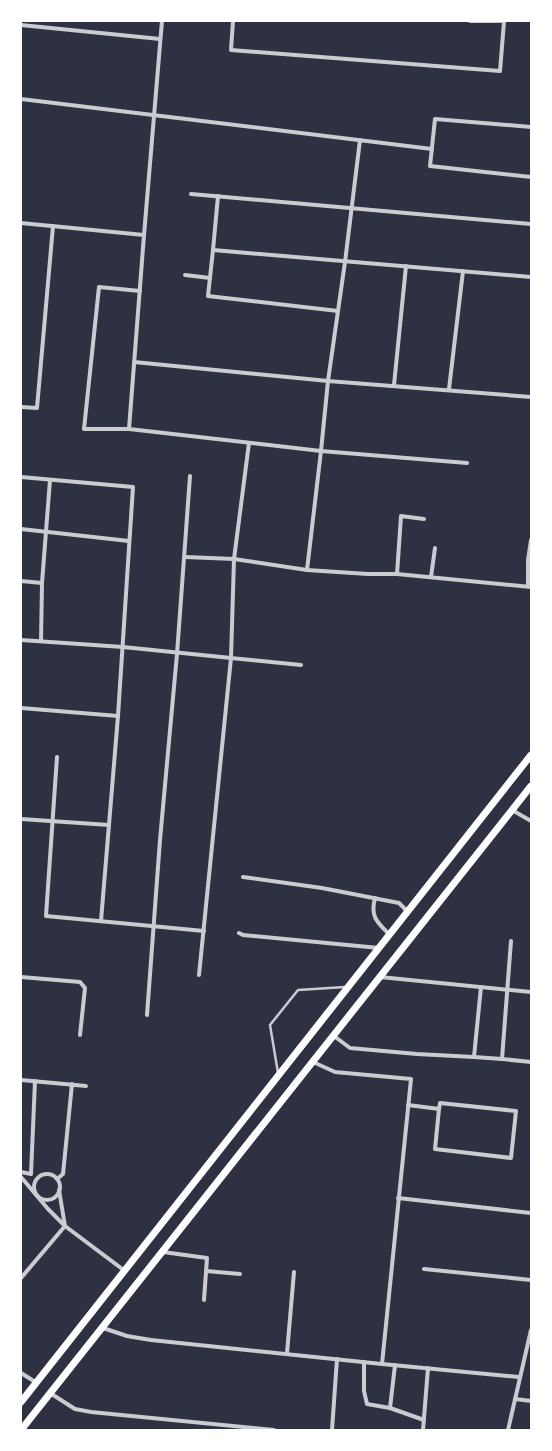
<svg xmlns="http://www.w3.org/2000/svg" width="552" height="1451" viewBox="0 0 552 1451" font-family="'Noto Sans',sans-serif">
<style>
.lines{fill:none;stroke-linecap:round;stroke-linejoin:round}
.service{stroke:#caccd0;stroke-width:2.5}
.minor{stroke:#caccd0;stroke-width:4}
.primary{stroke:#fff;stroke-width:7}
</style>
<rect width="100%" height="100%" fill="#2d3142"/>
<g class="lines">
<!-- service -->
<polyline class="service" points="278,1073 270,1025 298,990 345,987"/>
<!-- minor -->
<g class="minor">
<polyline points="233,21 231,50 500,71 504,22"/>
<polyline points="470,21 504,21"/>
<polyline points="21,25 160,39"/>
<polyline points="21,99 432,149"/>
<polyline points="531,127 435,119 430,166 531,177"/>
<polyline points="360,140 345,262 328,381 531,397"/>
<polyline points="191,194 531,224"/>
<polyline points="218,196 213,250 531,277"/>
<polyline points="21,223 144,235 129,429 321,451 328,381 134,362"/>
<polyline points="144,235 162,21"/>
<polyline points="213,250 208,296 338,311"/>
<polyline points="185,275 210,278"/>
<polyline points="394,385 406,266"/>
<polyline points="449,389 463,271"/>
<polyline points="21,407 37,408 53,226"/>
<polyline points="129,429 84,429 99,287 140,291"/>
<polyline points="249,443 234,559 231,658 301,665"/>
<polyline points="21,477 133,487 118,716 101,921"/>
<polyline points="21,529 129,541"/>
<polyline points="185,557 234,559 307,570 321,451 467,463"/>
<polyline points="307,570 368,574 397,574 531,587"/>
<polyline points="397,574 401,516 424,519"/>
<polyline points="431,577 435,548"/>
<polyline points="21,581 42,583"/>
<polyline points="528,586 528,560 531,540"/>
<polyline points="21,640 123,647 231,658 199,975"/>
<polyline points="41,641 42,583 50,480"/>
<polyline points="21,708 118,716"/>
<polyline points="57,757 46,916 204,931"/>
<polyline points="512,810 531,821"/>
<polyline points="21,819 109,825"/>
<polyline points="243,877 322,888 399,903 408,912"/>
<path d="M375 898C370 917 377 922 390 935"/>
<polyline points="239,933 243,935 379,948"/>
<polyline points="511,941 502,1059 531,1062"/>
<polyline points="21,977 80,982 85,988 80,1035"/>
<polyline points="380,977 531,992"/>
<polyline points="481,987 474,1057 502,1059"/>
<polyline points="147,1015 160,840 177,654 190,476"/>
<polyline points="334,1036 350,1048 417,1054 474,1057"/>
<polyline points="313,1062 335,1072 411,1079 382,1364 519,1377"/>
<polyline points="21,1080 86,1086"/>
<polyline points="408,1105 439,1109 440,1103 516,1111 511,1158 435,1149 439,1109"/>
<polyline points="21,1172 31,1174 35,1081"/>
<circle cx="47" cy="1187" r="13"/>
<polyline points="21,1177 48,1209 65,1226 125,1271"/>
<polyline points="57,1179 63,1174 72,1084"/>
<polyline points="398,1198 531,1213"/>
<polyline points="163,1252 207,1258 204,1300"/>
<polyline points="424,1269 531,1280"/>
<polyline points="206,1271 240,1274"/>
<polyline points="21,1278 65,1226 59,1190"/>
<polyline points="103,1328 127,1336 151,1340 382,1364"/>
<polyline points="287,1353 294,1272"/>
<polyline points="364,1362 364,1391 367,1404 390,1408"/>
<polyline points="395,1365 390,1408 424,1420"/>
<polyline points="21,1373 37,1383"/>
<polyline points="50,1393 75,1409 91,1412 274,1430"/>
<polyline points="515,1399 531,1401"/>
<polyline points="332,1430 337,1359"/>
<polyline points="423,1430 428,1368"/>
<polyline points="508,1430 531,1330"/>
</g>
<!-- primary -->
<g class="primary">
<polyline points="21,1402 531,755"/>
<polyline points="21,1430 531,786"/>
</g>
</g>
<!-- border -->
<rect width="552" height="1451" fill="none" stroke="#ffffff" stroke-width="44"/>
</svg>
